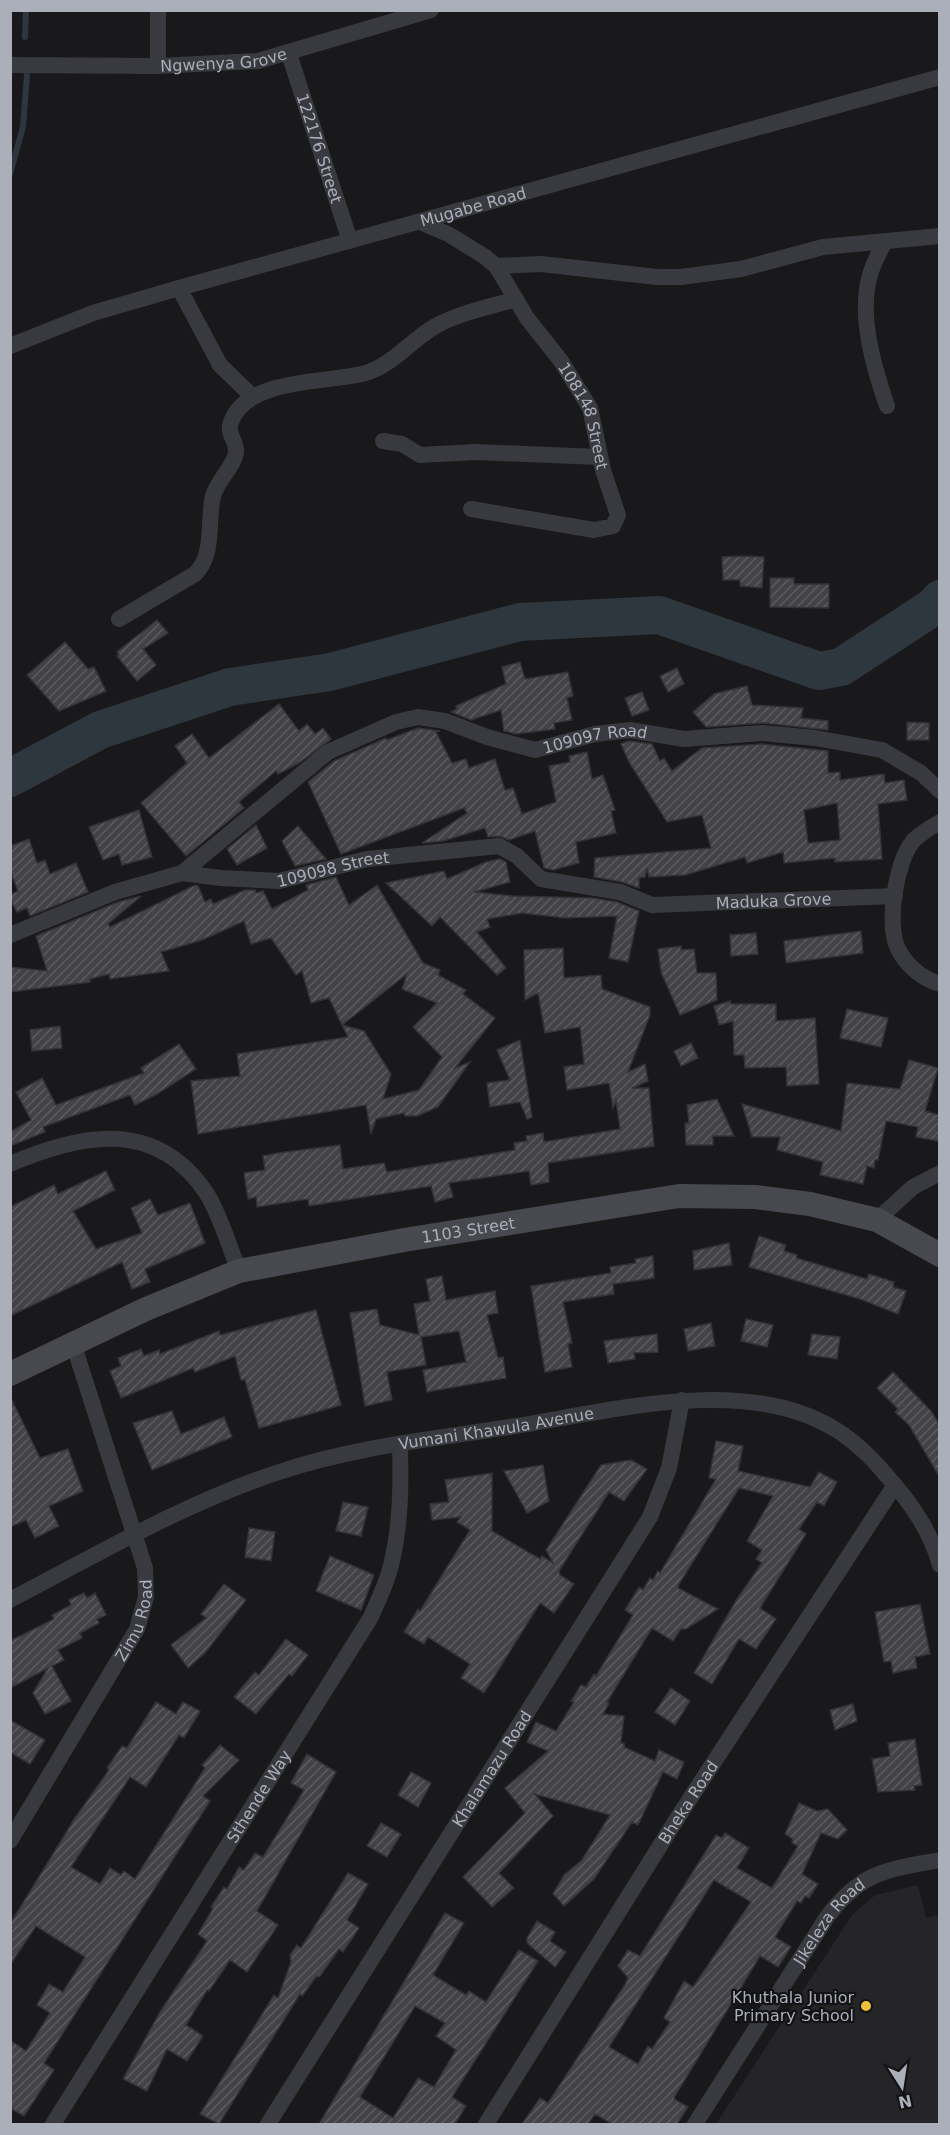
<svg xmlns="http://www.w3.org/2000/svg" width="950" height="2135" viewBox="0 0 950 2135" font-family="'DejaVu Sans',sans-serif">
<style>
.built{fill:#252427}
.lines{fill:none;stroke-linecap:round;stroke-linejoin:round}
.stream{stroke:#2e363e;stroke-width:6}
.river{stroke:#2e363e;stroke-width:38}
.building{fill:url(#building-hatch);stroke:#333236;stroke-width:1.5;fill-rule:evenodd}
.street{stroke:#393a3f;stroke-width:16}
.secondary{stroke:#47494f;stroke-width:24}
.poi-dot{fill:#eebe3d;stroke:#131316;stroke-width:2}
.labels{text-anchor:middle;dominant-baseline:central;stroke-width:4.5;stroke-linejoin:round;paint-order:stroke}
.street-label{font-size:16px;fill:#abafba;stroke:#131316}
.poi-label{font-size:16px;fill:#abafba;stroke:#131316;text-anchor:end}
</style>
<defs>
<pattern id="building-hatch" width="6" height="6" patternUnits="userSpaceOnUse" patternTransform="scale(1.5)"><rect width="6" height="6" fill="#434347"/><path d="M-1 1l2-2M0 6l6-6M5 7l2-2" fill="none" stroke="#5b5c5f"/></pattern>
</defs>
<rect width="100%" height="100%" fill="#19181a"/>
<!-- built -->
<polygon class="built" points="918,1885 926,1918 939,1915 939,2124 716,2124 852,1915 875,1895"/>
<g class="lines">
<!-- stream -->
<g class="stream">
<polyline points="25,37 26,10"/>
<polyline points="10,174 23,127 27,75"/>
</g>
<!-- river -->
<polyline class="river" points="10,778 100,730 230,687 330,672 520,622 659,615 819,671 841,667 933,607 940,599"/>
</g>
<!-- building -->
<g class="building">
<polygon points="744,556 764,557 762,588 740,586 740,580 723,580 722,557"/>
<polygon points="770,578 794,578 794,584 829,584 829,608 770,607"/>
<polygon points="157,620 168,633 143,649 156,665 137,681 117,656 119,655 117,652"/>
<polygon points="65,642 88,669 94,667 106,691 59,711 27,675"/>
<polygon points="520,662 525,679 568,672 573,696 567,698 572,720 554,723 555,729 516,734 504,731 501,710 471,720 451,712 457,709 456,706 506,684 502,667"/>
<polygon points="677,668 684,684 668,692 660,676"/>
<polygon points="747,686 752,705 803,708 801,718 828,721 828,730 763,723 706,727 693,712 714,694"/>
<polygon points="642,692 649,710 632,716 625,698"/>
<polygon points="279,704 299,731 307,724 315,734 323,728 331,739 299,763 278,774 276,771 239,802 244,808 186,856 141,803 187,763 175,746 192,734 209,758"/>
<polygon points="907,722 929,723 929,740 907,740"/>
<polygon points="418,728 440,731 436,732 452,763 466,759 469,768 495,759 505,790 513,788 522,814 556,802 549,766 570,762 569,756 587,752 592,779 603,775 615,810 611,811 616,833 576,842 579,863 553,870 544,868 535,831 509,840 499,836 488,837 485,828 443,841 422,843 467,813 464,808 341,854 308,782 334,761 386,738 387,740"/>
<path d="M629 741 652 744 660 761 664 758 672 771 702 748 762 744 828 751V773L840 772V780L884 774 885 783 904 780 907 800 878 804 882 859 835 862V858L784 863 783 852 747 863 745 857 685 875 649 877 647 868 645 877 639 878V888L622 882 594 877 595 858 711 848 702 815 667 822 629 762 621 744ZM837 803 840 840 808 843 804 810Z"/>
<polygon points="139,810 152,857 122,865 119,854 103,860 89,827"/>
<polygon points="256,825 267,848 237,865 227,849"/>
<polygon points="298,826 326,859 295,866 282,841"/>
<polygon points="29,839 37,863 45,860 50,874 76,863 88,892 30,916 27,908 17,912 10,899 10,895 18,891 10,871 10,846"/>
<polygon points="500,859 506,862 510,882 474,892 513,896 593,898 617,902 639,911 628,962 609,958 617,916 565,918 522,913 487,919 490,927 477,932 506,968 497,975 440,917 432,926 386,883 444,871 447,879 486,862"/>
<polygon points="336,877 349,905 377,885 423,963 440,970 438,975 466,990 463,994 495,1018 455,1068 470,1062 438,1107 417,1116 405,1116 404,1113 376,1119 371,1134 366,1105 198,1134 191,1081 240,1076 237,1054 348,1037 342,1025 364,1031 391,1074 383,1099 419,1090 442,1057 413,1027 437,1003 402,989 407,974 342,1025 329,998 311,1003 302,971 296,975 271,938 251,944 244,921 202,940 161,952 169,971 110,979 109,974 90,979 90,982 10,992 10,967 47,971 36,936 118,902 141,896 108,924 110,927 195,885 198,886 205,902 211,899 213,904 245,890 255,890 256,893 263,891 272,909 308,890 306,885"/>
<polygon points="861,931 863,953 786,963 784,941"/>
<polygon points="756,933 758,954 731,956 730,935"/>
<polygon points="681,946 681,950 694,949 697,973 716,973 717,1000 680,1015 661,972 658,949"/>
<polygon points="563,948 564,978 601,975 602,989 650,1007 650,1015 628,1072 645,1064 648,1081 632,1088 649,1088 654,1146 548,1163 549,1182 531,1185 529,1171 449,1183 453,1197 435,1202 431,1186 309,1206 308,1199 257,1207 256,1197 248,1199 244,1173 265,1170 263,1156 278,1153 340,1145 343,1169 384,1163 387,1172 515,1150 514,1143 527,1141 526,1136 543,1133 544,1142 620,1129 616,1101 613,1108 609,1083 567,1090 564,1067 584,1064 580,1027 545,1033 538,993 525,1000 524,950"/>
<polygon points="730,1001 731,1004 776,1004 776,1021 815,1018 819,1084 787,1086 786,1067 745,1068 744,1055 734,1055 733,1021 719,1025 714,1006"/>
<polygon points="847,1009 888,1018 881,1047 840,1038"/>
<polygon points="60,1026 62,1048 32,1051 30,1030"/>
<polygon points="520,1040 532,1117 527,1119 520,1102 490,1107 487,1083 510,1080 497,1050"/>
<polygon points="691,1043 698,1058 681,1066 674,1051"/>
<polygon points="179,1044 196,1069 157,1094 135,1105 130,1095 43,1127 45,1132 10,1146 10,1132 31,1120 16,1092 42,1078 56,1105 144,1073 141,1068"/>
<polygon points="909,1060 938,1068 925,1111 939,1115 939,1141 916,1137 918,1127 886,1121 878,1160 875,1160 874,1168 867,1166 863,1184 820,1175 823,1162 777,1150 780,1137 752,1137 742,1104 841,1131 847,1083 900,1089"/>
<polygon points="717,1099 734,1136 713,1136 713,1145 686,1145 685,1123 689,1123 687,1105"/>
<polygon points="106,1171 115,1190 73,1211 96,1249 142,1233 131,1208 150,1199 158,1215 190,1203 205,1243 145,1269 150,1282 132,1289 122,1262 10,1316 10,1207 54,1185 58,1194"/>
<polygon points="759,1236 786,1245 784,1251 797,1255 796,1258 867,1279 869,1274 894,1282 893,1287 906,1291 898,1314 860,1299 749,1267"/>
<polygon points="729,1243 732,1265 694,1270 693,1251"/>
<polygon points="653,1256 654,1278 613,1284 614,1294 563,1302 572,1343 568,1344 572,1367 545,1372 531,1286 611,1273 610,1267 636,1263 635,1259"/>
<polygon points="442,1276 446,1300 495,1291 498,1313 487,1315 498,1358 503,1357 506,1378 427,1392 423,1370 466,1362 459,1331 421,1337 426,1365 387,1372 392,1400 365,1406 350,1313 377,1309 380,1325 419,1335 414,1304 430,1301 426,1279"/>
<polygon points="316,1310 341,1405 310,1414 259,1428 245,1380 241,1380 235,1356 195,1372 193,1368 121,1398 110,1371 121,1366 118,1358 141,1349 144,1356 159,1350 160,1354 219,1331 220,1335"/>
<polygon points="746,1319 773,1325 767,1347 741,1341"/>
<polygon points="711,1323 715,1346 688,1351 684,1329"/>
<polygon points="657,1334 658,1352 634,1353 635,1359 608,1363 604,1341"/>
<polygon points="812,1334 840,1337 837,1359 808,1355"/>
<polygon points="893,1372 931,1411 939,1424 939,1476 909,1425 895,1412 898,1409 877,1388"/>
<polygon points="10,1396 40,1458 68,1449 83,1491 49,1506 59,1526 35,1538 26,1520 10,1527"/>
<polygon points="172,1411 181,1434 224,1417 232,1437 152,1470 133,1423"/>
<polygon points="716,1441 743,1446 738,1471 810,1487 819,1472 837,1482 824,1506 817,1502 799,1529 806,1534 760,1608 776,1619 756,1649 739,1639 712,1684 694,1673 737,1599 762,1563 756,1559 762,1550 747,1541 773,1496 739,1488 679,1584 678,1588 718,1609 686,1629 681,1629 673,1641 652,1628 607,1702 609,1703 603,1714 624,1716 621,1743 624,1743 624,1747 655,1761 659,1750 684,1762 677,1779 663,1772 638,1825 632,1822 594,1879 564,1906 553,1894 564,1875 582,1860 610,1815 535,1794 553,1816 499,1873 514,1888 492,1907 463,1877 525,1813 505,1788 548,1751 527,1742 536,1722 556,1731 574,1702 571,1701 581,1685 586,1687 594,1674 596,1676 633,1615 625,1610 639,1587 643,1590 650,1578 653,1580 658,1571 660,1573 716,1479 709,1478"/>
<polygon points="631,1460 647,1469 624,1501 609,1492 559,1571 560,1575 574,1584 554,1613 540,1603 484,1693 461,1678 470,1664 428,1637 424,1644 404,1632 418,1609 420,1611 470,1530 457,1522 461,1517 432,1520 430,1504 449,1502 445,1480 492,1473 492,1531 540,1559 542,1556 553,1563 546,1550 601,1465"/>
<polygon points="543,1465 549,1501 527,1513 504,1471"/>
<polygon points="343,1502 368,1507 361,1536 336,1531"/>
<polygon points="249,1528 275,1532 271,1561 245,1557"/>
<polygon points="330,1556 374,1575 361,1610 316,1591"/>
<polygon points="224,1584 246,1600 205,1653 188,1668 171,1645 206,1618 201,1614"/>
<polygon points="84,1593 87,1598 95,1593 106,1615 97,1619 99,1623 80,1633 82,1638 58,1650 64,1660 52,1666 71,1701 45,1714 33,1693 48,1668 10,1688 10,1641 54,1619 52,1615 71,1605 69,1600"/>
<polygon points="920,1604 930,1654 915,1657 917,1668 893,1673 891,1661 884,1662 875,1612"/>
<polygon points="286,1639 308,1655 292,1676 289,1674 256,1714 234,1697 255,1672 259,1675"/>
<polygon points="671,1688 690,1701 675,1725 655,1712"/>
<polygon points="156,1702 176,1714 183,1702 200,1711 184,1738 179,1735 146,1787 130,1777 71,1867 100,1884 110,1868 121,1875 124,1871 135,1879 205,1768 202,1765 220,1745 239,1760 203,1796 210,1801 44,2063 54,2070 24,2116 10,2108 10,2040 26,2051 50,2013 37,2005 49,1984 63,1992 85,1957 36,1926 10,1965 10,1924 75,1818 109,1770 107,1768 122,1746 127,1748"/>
<polygon points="853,1704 857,1721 835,1730 830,1710"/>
<polygon points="10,1720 45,1740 30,1764 10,1752"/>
<polygon points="915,1739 922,1785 914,1786 915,1790 878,1792 872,1759 890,1756 888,1743"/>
<polygon points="307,1754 336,1772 257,1911 278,1925 247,1972 230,1960 209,1991 207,1990 186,2025 203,2036 187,2061 167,2049 147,2091 123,2079 160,2012 207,1941 198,1934 213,1908 211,1907 224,1887 227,1889 239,1867 244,1870 255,1853 263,1857 304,1790 291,1783"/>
<polygon points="411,1772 431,1783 418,1807 398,1795"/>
<path d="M799 1803 817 1811 828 1809 847 1830 838 1839 821 1833 802 1874 818 1884 809 1898 805 1896 801 1903 797 1901 775 1937 791 1947 778 1967 760 1956 675 2096 674 2099 688 2107 677 2124H612L595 2114 588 2124H522L540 2098 548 2103 626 1983 628 1978 618 1966 628 1950 640 1956 716 1835 722 1838 725 1833 749 1848 737 1868 772 1888 798 1846 792 1843 793 1839 785 1834ZM714 1880 751 1902 693 1987 684 1981 664 2018 670 2022 652 2049 648 2046 638 2064 609 2047Z"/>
<polygon points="381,1823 401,1834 387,1857 367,1846"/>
<polygon points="348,1873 368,1884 347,1920 359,1928 343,1952 339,1949 320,1976 316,1977 302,1996 300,1994 219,2124 200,2114 274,1995 278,1998 291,1962 290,1955 297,1945 301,1948"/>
<path d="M445 1913 464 1923 433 1975 466 1995 469 1991 486 2002 519 1950 538 1961 452 2097 466 2106 455 2124H319ZM415 2006 445 2023 436 2036 456 2050 434 2087 418 2078 393 2118 360 2097Z"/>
<polygon points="537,1921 555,1932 550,1941 566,1952 555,1967 527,1943 527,1938"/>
</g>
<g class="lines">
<!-- street -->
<g class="street">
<path id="s1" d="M289 54 350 241"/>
<path id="s2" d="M10 65 158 66 258 61 431 10"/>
<polyline points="158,66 158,10"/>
<path id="s3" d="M420 222 448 234 484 256 496 266 527 318 561 361 590 408 603 470 618 515 613 526 594 530 471 509"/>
<path d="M885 241C880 252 873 263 870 275 858 315 874 368 887 406"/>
<polyline points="496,266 541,264 657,277 681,277 741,269 823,247 940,236"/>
<polyline points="179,288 220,365 253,397"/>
<path id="s4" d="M10 346 93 313 179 288 940 77"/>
<polyline points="383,441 402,444 420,455 476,452 599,457"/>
<path d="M119 619 195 574C215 554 207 523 213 496 217 481 235 465 236 452 237 441 226 433 231 422 247 378 324 383 362 374 391 367 410 341 434 327 458 313 490 307 516 299"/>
<path d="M940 822C931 827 920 834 913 841 896 862 886 924 898 949 906 965 922 979 940 984"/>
<path id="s5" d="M182 873 328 752 396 722 418 717 445 721 487 737 535 750 595 734 630 730 684 739 762 733 815 738 882 750 921 773 940 791"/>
<path id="s6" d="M10 935 115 892 182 873 221 878 279 881 367 859 499 846 517 856 541 879 620 892 652 905 895 896"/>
<path d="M10 1164C82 1133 157 1118 207 1194 221 1217 229 1246 239 1271"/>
<polyline points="877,1220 913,1187 940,1173"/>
<path id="s7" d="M10 1600C98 1554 185 1503 279 1472 353 1447 433 1439 510 1427 607 1412 743 1374 833 1428 854 1440 871 1457 887 1476 911 1503 930 1530 940 1565"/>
<path id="s8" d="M10 1841 137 1629 146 1597 145 1568 73 1343"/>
<path id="s9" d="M53 2124 371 1617C378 1600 387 1583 391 1565 401 1525 401 1485 400 1445"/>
<path id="s10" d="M268 2124 650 1517 669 1468 682 1400"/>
<path id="s11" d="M486 2124 678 1817 895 1485"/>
<path id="s12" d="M695 2124 827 1917C862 1871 886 1870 940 1860"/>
</g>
<!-- secondary -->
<path class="secondary" id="s13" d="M10 1374 146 1309 239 1271 404 1240 679 1196 755 1197 810 1204 877 1220 940 1255"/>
</g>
<!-- markers -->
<circle class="poi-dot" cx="866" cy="2006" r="6"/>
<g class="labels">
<!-- street labels -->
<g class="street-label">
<text stroke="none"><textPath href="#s2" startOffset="214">Ngwenya Grove</textPath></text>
<text stroke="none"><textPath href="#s1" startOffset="99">122176 Street</textPath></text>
<text stroke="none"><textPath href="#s4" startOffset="484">Mugabe Road</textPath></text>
<text stroke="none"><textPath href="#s3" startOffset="264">108148 Street</textPath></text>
<text stroke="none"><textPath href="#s5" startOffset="470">109097 Road</textPath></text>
<text stroke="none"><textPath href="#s6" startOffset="336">109098 Street</textPath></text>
<text stroke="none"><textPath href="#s6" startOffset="794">Maduka Grove</textPath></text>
<text stroke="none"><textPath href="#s13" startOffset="484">1103 Street</textPath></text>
<text stroke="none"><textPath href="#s7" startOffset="520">Vumani Khawula Avenue</textPath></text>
<text stroke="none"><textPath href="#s8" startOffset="255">Zimu Road</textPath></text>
<text stroke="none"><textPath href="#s10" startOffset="420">Khalamazu Road</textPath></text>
<text stroke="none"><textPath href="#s9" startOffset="387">Sthende Way</textPath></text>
<text stroke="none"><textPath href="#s11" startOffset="380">Bheka Road</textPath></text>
<text stroke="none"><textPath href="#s12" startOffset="243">Jikeleza Road</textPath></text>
</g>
<!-- poi labels -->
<g class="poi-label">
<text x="854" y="1997">Khuthala Junior<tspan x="854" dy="18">Primary School</tspan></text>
</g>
</g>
<!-- border -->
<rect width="950" height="2135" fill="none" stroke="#abafba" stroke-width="24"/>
<!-- north arrow -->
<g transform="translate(902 2087) rotate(168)" stroke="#131316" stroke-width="4.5" paint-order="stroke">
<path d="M0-4.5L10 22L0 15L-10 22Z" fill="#abafba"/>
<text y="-9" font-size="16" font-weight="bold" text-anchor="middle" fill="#abafba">N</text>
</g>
</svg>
